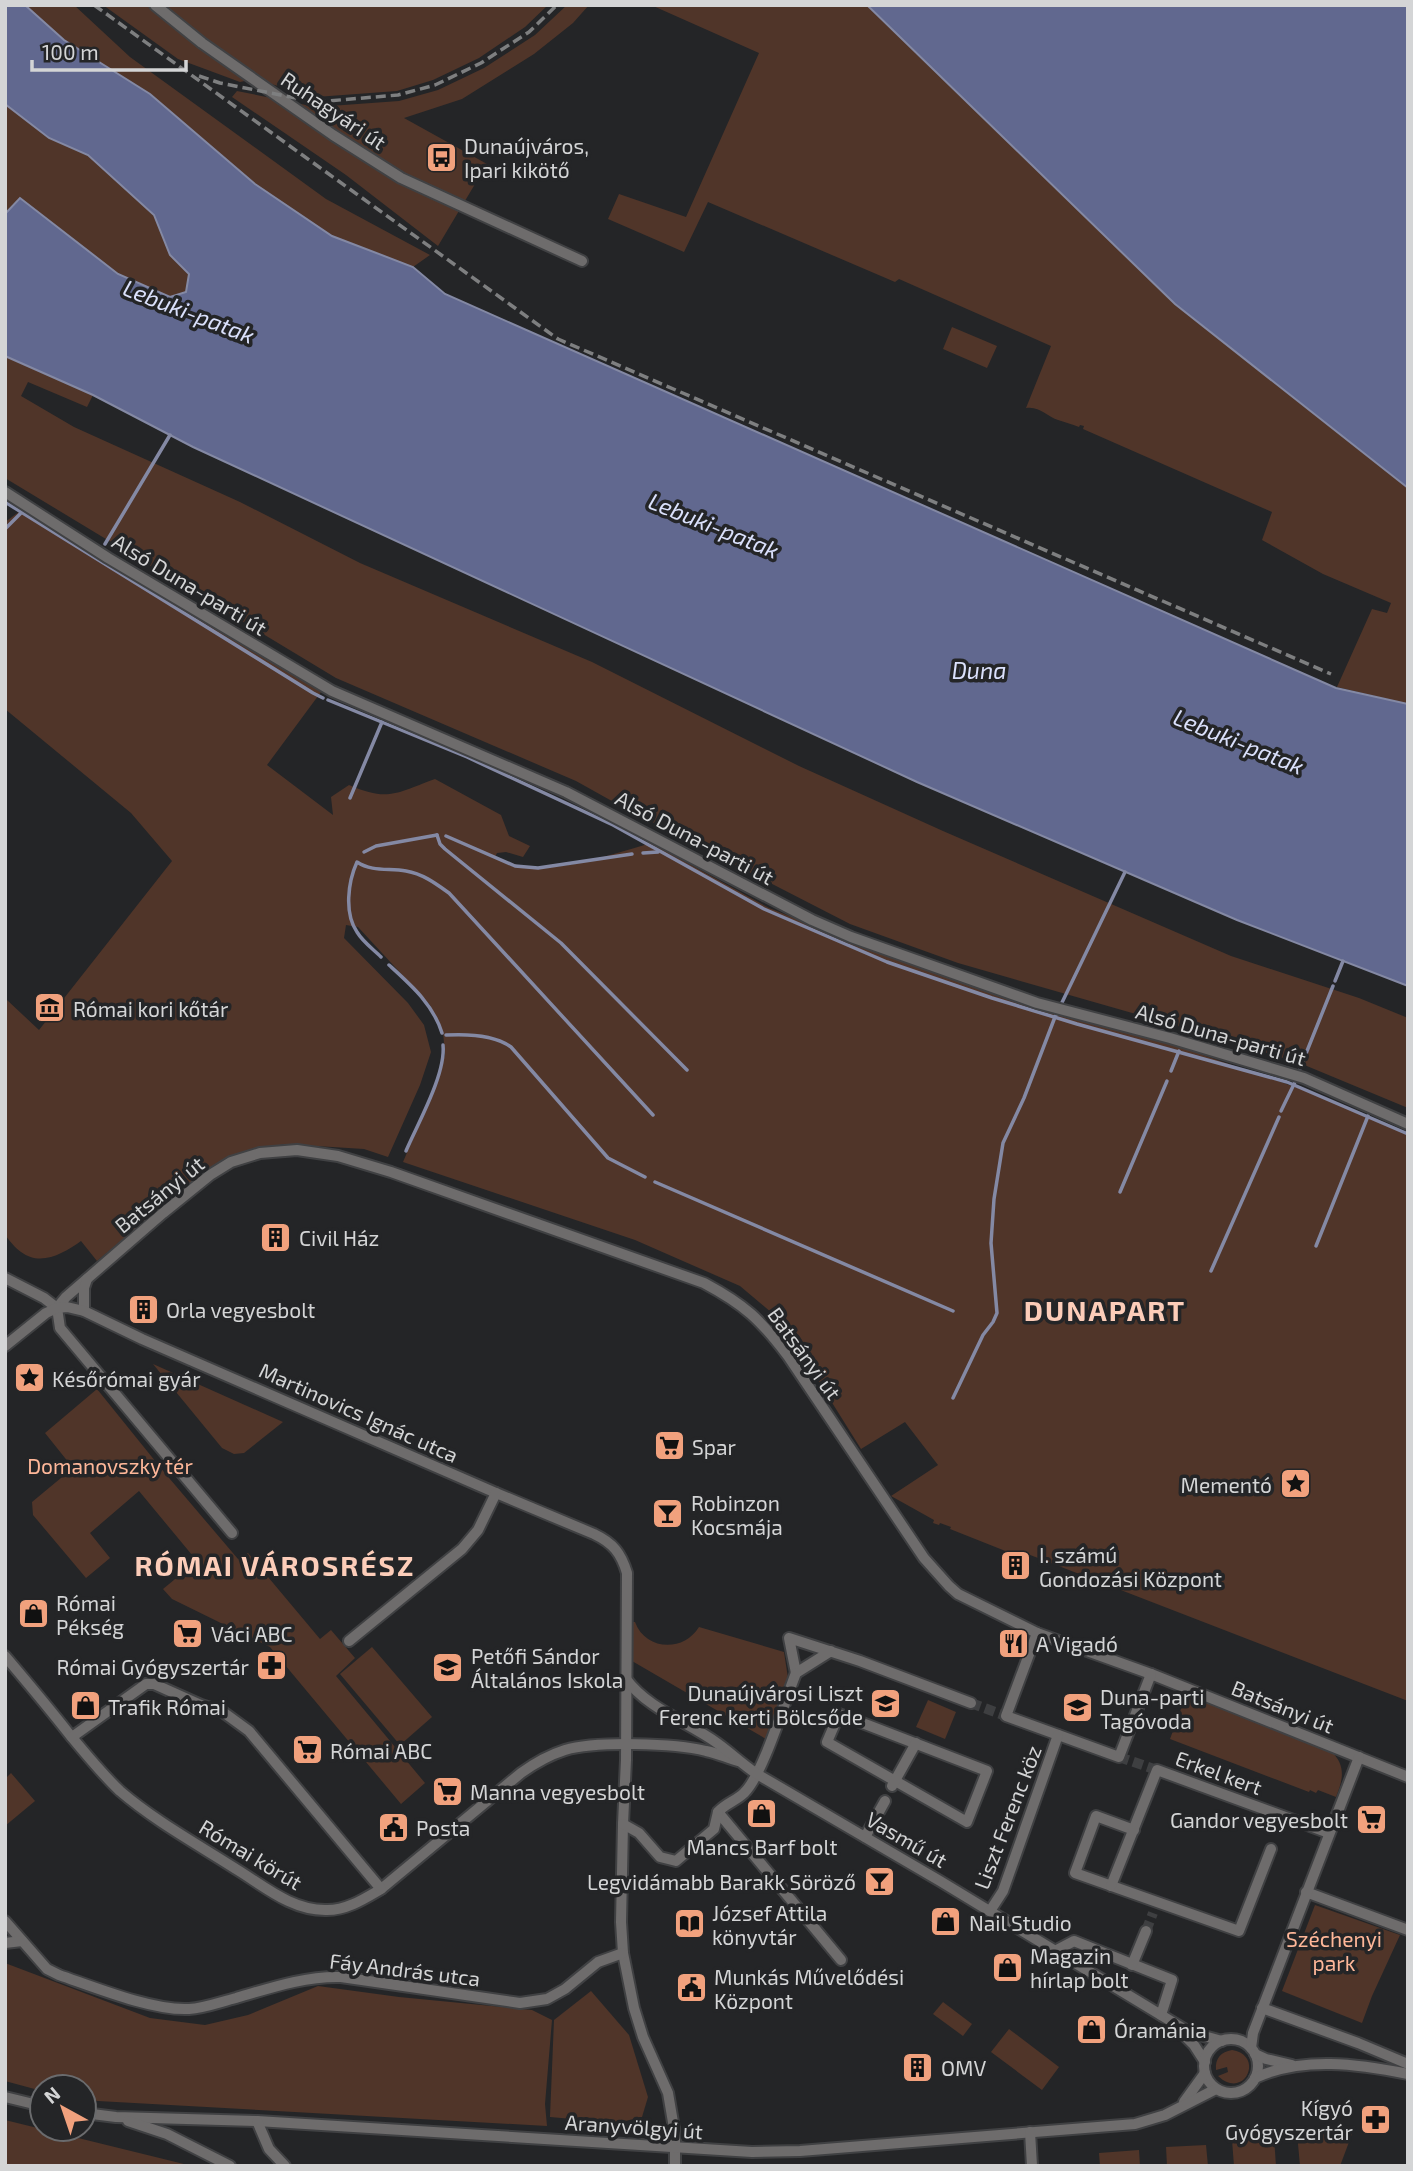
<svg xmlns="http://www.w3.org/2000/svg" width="1413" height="2171" viewBox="0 0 1413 2171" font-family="'Exo 2',sans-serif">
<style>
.green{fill:#503529}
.water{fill:#61688f;stroke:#8489a4;stroke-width:2}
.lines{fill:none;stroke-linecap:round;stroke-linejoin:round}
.stream{stroke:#8489a4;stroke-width:3.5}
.minor-tunnel{stroke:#3e3f41;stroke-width:10;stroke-dasharray:10 5;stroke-linecap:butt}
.minor-casing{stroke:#404143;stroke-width:14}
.minor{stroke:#6e6c6c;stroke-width:10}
.rail{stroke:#7e7f80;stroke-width:3.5;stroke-dasharray:10 5;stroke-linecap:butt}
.labels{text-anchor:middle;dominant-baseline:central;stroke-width:7;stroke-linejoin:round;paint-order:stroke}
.street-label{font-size:21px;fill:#d4d5d6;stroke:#242527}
.poi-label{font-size:21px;fill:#d4d5d6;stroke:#242527;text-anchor:start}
.park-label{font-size:21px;fill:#feb799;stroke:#242527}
.water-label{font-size:23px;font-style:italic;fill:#dbe1fc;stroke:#242527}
.district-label{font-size:28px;font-weight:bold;letter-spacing:2px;fill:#fccdb9;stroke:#242527}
</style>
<rect width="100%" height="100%" fill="#242527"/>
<!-- green -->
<g class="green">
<polygon points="25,5 74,5 130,57 326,199 430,255 413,267 332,236 255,184 150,94 64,40"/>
<polygon points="103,5 548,5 525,27 479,58 433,80 397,91 316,97 254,79 240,82 178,59"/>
<polygon points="567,5 589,5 573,23 534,54 462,99 404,118 487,164 438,246 346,175 232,97 237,91 316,107 399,101 438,90 484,68 535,35"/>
<path d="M651 5H867L1175 304 1408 488V704L1337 687 1372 609 1387 613 1391 603 1323 574 1262 540 1272 512 1083 429 1084 426 1080 425 1079 427C1072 424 1064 422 1058 420 1046 416 1040 406 1026 408L1051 346 899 279 895 282 708 202 684 252 608 219 619 194 686 217 759 53Z"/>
<polygon points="5,104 49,138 88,155 154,215 170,255 189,274 186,293 170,297 118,274 20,198 5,214"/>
<polygon points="952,327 997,346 987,368 943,349"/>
<polygon points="5,356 93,395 87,407 28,382 21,396 74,427 240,502 360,563 592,662 799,766 943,831 1231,956 1359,998 1408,1018 1408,1108 1302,1064 1202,1033 958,963 850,924 619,805 576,781 336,678 5,478"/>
<path d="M23 509 321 692 267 765 333 815 331 797 349 785C388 802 397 793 435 779L501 815 509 836 530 846 523 857 506 852 497 853 495 857C505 860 516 866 527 867 566 871 613 854 651 843L769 908 936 974 1045 1008 1160 1040 1298 1088 1408 1133V1701L1025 1553 1020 1564 1016 1562 1018 1556 950 1529 951 1527 940 1523 939 1525 933 1523 934 1520 891 1496 938 1465 905 1422 861 1449 791 1337 772 1313 740 1286 635 1240 403 1162 440 1075 445 1054 443 1032 430 1005 358 927 346 925 344 938 408 1003 424 1025 431 1052 420 1085 388 1157 364 1149 284 1144 235 1156 190 1183 97 1261 81 1241C64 1253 41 1267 21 1252 15 1248 10 1241 5 1235V1003L7 1000 39 1030 172 861 131 813 5 709V522Z"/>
<polygon points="153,1364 283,1422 244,1453 234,1454 222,1448"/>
<polygon points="97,1389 164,1472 238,1559 248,1553 320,1639 331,1630 355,1658 336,1676 425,1783 401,1804 270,1647 172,1599 163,1589 197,1561 139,1491 90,1533 110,1558 86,1578 33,1515 32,1502 73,1468 45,1433"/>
<path d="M632 1622H635C645 1650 683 1653 699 1627L784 1652 788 1678 766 1739 632 1661Z"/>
<polygon points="372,1647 432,1717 400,1745 340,1674"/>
<path d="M1186 1695 1332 1752C1346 1766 1343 1780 1336 1797L1318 1790 1316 1793 1310 1790 1309 1792 1170 1739Z"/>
<polygon points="928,1700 956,1712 945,1739 916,1727"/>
<polygon points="11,1773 35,1801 5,1826 5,1779"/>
<polygon points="1315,1905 1400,1935 1372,1996 1362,2023 1282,1991"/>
<polygon points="5,1963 150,2018 205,2025 248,2015 318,1986 399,1997 532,2010 552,2020 545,2104 547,2126 98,2101 84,2099 84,2087 42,2087 42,2091 5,2081"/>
<polygon points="591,1991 629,2035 648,2097 642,2117 617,2123 550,2117 554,2020"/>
<polygon points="943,2002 972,2024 963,2036 933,2014"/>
<polygon points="1009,2029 1059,2067 1042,2090 991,2052"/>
<path d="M1232 2050C1265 2055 1245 2101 1218 2076L1228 2072 1227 2067 1216 2070C1215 2058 1221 2052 1232 2050Z"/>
<polygon points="5,2120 192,2166 5,2166"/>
<polygon points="1355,2126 1340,2166 1300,2166 1297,2133"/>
<polygon points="1274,2137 1276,2166 1234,2166 1232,2140"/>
<polygon points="1206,2145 1208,2166 1167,2166 1166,2147"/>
<polygon points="1139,2150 1140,2166 1100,2166 1099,2153"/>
</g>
<!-- water -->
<g class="water">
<polygon points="5,5 25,5 64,40 150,94 255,184 332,236 413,267 445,294 1336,688 1408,704 1408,986 1237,920 917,782 193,447 93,395 5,356 5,214 20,198 118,274 170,297 186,292 189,274 170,255 154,215 88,155 49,138 5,104"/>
<polygon points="867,5 1408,5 1408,488 1175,304"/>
</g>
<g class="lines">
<!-- stream -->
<g class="stream">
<polyline points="5,502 313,693 323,698"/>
<polyline points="5,529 21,513"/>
<polyline points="105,544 170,435"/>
<polyline points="328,700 467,757 613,825 764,909 887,962 992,998 1077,1024 1287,1082 1408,1134"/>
<polyline points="350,798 382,722"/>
<polyline points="437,835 440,844 445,849 561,943 687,1070"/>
<polyline points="446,836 515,866 538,868 632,854"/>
<polyline points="364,852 376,846 437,835"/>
<polyline points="643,853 658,852"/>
<path d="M381 957C373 949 363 942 357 932 344 913 348 882 357 862 372 872 389 868 406 871 423 874 435 883 449 893L653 1115"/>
<path d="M389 965C411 985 433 1004 442 1033"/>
<polyline points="1335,981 1343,961"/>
<path d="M446 1035C465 1034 495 1035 511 1047L608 1158 645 1177"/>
<polyline points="1171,1071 1179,1051"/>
<polyline points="1299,1071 1333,986"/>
<polyline points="1281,1111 1295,1082"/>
<path d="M406 1151C418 1123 446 1074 443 1045"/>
<polyline points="655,1182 953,1311"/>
<polyline points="1120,1192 1167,1081"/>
<polyline points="1316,1246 1368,1116"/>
<polyline points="1211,1271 1279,1117"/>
<polyline points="953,1398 983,1335 993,1322 997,1313 991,1243 994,1199 1003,1143 1024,1098 1055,1017 1125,872"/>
</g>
<!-- minor-tunnel -->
<g class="minor-tunnel">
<polyline points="971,1703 1006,1716"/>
<polyline points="1119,1757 1157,1770"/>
<polyline points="1146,1931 1153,1913"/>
</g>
<defs>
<g id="minor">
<polyline points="155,5 202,43 333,135 401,178 582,261"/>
<polyline points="5,492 108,558 332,691 566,792 812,920 851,937 1037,1003 1170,1038 1304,1078 1408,1124"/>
<polyline points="5,1278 44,1298 57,1308"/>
<path d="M57 1308 66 1297 163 1213 210 1175 231 1162 260 1153 297 1150 338 1156 391 1172 704 1283C745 1305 760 1319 788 1356L924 1558 949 1586 958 1594 1037 1633 1151 1674 1408 1777"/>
<polyline points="57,1308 60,1328 232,1533"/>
<polyline points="84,1311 84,1288 87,1279"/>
<path d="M5 1346 46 1313 57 1308 67 1307 84 1311 142 1339 496 1493 594 1534C613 1543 621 1553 627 1573L626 1760 623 1824 621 1922 623 1953 634 2008 643 2037 668 2093 675 2134V2166"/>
<polyline points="1037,1633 1006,1716 1119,1757 1151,1674"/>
<polyline points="349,1641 462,1549 478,1530 496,1493"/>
<polyline points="831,1651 796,1673 789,1638 860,1661 971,1703"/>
<path d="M5 1656C27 1682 49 1708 70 1735 86 1754 102 1774 120 1791 155 1821 197 1844 236 1869 264 1886 292 1911 327 1910 347 1910 364 1899 381 1889L521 1773C535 1763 549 1755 565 1750 595 1741 675 1743 706 1751 717 1753 727 1758 738 1761"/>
<path d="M796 1673C785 1700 763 1775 744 1793 736 1801 726 1803 718 1812L841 1960"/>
<path d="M626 1679C648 1709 688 1722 717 1743 731 1753 742 1764 757 1774L940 1881 1189 2032 1222 2041"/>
<polygon points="839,1714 987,1771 967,1822 827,1742"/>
<polyline points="72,1737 146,1684 154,1684 201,1705 223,1712 249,1731 381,1889"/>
<polyline points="892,1786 916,1743"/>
<polyline points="623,1824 639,1833 660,1857 676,1861 714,1829 718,1812"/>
<polyline points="1134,1830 1096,1816 1075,1873 1239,1931 1271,1849"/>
<polyline points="865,1837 885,1801"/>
<polyline points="1111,1886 1157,1770 1329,1833"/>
<polyline points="1306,1892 1408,1930"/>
<polyline points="990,1911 1003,1891 1058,1735"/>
<path d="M5 1921 47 1969 59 1975C94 1987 153 2011 189 2009 205 2008 220 2002 236 1998 270 1988 305 1976 341 1977L520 2003 547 1999 565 1989 598 1962 623 1953"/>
<polyline points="5,1943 22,1941"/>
<polyline points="1055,1951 1074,1941 1172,1980 1161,2015"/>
<polyline points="1132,1965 1146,1931"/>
<polyline points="1262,2008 1358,2043 1408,2064"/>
<polyline points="1179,2030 1194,2045 1205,2062"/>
<circle cx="1231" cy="2066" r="27"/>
<polyline points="1251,2048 1253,2033 1359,1757"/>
<polyline points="1255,2054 1266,2059 1292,2065"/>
<path d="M1255 2078C1302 2056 1359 2064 1408 2074"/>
<polyline points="5,2097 42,2106"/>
<polyline points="1184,2102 1205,2073"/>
<polyline points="84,2113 116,2117 257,2121 752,2152 800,2151 1135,2124 1165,2115 1216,2089"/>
<polyline points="128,2121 167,2134 230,2166"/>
<polyline points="257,2121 269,2149 285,2166"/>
<polyline points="1030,2132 1032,2166"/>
</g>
</defs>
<!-- minor casing -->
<use href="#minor" class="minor-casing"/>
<!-- minor -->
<use href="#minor" class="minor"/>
<!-- rail -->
<g class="rail">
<polyline points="94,5 558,339 1331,674"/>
<polyline points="199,76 220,83 316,102 398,95 435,85 481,63 529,32 557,5"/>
</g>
</g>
<!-- icons -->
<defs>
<symbol id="bus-square" viewBox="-11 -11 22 22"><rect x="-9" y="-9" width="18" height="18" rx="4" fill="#f1a17d" stroke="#242527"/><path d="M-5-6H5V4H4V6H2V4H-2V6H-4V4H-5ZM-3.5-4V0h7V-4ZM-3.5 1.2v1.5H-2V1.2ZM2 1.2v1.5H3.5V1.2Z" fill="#111"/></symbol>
<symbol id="museum-square" viewBox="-11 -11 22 22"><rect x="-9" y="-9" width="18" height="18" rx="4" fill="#f1a17d" stroke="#242527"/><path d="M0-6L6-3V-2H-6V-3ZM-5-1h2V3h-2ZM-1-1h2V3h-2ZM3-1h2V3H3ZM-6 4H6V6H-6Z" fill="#111"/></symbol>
<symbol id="building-square" viewBox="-11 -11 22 22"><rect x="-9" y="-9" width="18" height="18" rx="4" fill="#f1a17d" stroke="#242527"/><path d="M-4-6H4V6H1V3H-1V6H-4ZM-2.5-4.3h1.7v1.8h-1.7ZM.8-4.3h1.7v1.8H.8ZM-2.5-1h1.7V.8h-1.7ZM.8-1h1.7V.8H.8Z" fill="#111"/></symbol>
<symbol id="sight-square" viewBox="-11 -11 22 22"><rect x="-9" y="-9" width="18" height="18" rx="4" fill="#f1a17d" stroke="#242527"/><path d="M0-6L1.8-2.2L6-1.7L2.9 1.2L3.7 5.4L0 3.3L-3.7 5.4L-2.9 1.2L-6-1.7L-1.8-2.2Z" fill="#111"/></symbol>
<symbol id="supermarket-square" viewBox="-11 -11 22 22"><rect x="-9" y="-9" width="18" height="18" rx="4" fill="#f1a17d" stroke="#242527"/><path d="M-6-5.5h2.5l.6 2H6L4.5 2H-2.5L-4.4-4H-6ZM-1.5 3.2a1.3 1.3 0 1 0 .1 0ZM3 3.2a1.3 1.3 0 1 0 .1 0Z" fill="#111"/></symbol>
<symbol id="bar-square" viewBox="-11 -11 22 22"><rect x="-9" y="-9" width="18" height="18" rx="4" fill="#f1a17d" stroke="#242527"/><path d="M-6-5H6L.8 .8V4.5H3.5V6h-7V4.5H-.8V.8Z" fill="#111"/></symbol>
<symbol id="shop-square" viewBox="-11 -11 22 22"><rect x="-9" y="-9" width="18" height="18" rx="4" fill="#f1a17d" stroke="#242527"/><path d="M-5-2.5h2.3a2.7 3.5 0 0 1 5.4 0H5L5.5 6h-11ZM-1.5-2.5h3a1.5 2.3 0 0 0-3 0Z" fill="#111"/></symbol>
<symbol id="restaurant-square" viewBox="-11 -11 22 22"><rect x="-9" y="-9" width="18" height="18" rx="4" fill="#f1a17d" stroke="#242527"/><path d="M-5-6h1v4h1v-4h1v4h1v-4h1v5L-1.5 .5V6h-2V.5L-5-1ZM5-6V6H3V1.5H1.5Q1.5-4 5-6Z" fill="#111"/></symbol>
<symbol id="pharmacy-square" viewBox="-11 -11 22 22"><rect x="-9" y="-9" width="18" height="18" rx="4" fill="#f1a17d" stroke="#242527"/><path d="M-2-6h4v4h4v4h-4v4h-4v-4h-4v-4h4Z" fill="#111"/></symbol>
<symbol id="school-square" viewBox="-11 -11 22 22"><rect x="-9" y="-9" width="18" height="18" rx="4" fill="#f1a17d" stroke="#242527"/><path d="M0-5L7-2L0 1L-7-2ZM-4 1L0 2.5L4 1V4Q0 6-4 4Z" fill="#111"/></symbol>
<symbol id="civic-square" viewBox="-11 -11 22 22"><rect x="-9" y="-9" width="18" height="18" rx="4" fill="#f1a17d" stroke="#242527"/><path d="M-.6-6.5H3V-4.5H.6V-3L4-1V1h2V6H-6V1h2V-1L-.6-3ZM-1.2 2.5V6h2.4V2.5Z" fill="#111"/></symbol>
<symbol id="library-square" viewBox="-11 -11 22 22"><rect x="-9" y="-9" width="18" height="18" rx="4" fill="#f1a17d" stroke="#242527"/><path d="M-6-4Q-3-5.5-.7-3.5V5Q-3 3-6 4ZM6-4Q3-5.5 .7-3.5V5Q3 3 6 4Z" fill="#111"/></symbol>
</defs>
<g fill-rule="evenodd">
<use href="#bus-square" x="424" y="140" width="35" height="35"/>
<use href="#museum-square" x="32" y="990" width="35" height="35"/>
<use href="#building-square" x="258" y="1220" width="35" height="35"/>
<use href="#building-square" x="126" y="1292" width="35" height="35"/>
<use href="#sight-square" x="12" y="1360" width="35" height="35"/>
<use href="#supermarket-square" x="652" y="1428" width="35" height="35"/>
<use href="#sight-square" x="1278" y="1466" width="35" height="35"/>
<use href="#bar-square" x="650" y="1496" width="35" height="35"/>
<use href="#building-square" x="998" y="1548" width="35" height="35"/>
<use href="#shop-square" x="16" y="1596" width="35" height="35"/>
<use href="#supermarket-square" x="170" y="1616" width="35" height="35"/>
<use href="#restaurant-square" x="996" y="1626" width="35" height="35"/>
<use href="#pharmacy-square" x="254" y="1648" width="35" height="35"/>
<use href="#school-square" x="430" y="1650" width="35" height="35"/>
<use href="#school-square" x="868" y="1686" width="35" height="35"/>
<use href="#shop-square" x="68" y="1688" width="35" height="35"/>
<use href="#school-square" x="1060" y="1690" width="35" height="35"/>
<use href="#supermarket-square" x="290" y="1732" width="35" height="35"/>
<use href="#supermarket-square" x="430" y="1774" width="35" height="35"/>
<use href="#shop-square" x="744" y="1796" width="35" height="35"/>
<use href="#supermarket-square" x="1354" y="1802" width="35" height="35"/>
<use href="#civic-square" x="376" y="1810" width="35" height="35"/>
<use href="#bar-square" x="862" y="1864" width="35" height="35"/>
<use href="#shop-square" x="928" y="1904" width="35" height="35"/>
<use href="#library-square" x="672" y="1906" width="35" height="35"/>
<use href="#shop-square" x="990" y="1950" width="35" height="35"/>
<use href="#civic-square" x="674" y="1970" width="35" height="35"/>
<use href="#shop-square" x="1074" y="2012" width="35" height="35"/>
<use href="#building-square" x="900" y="2050" width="35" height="35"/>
<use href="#pharmacy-square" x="1358" y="2102" width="35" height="35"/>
</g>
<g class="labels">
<!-- street labels -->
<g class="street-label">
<text transform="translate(334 110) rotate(34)">Ruhagyári út</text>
<text transform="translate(190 584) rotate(31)">Alsó Duna-parti út</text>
<text transform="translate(695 837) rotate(28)">Alsó Duna-parti út</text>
<text transform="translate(1221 1034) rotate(16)">Alsó Duna-parti út</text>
<text transform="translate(159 1194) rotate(-39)">Batsányi út</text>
<text transform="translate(805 1353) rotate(54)">Batsányi út</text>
<text transform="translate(359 1412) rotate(24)">Martinovics Ignác utca</text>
<text transform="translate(1283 1706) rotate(22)">Batsányi út</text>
<text transform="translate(1219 1772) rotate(20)">Erkel kert</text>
<text transform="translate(1007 1817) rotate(-69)">Liszt Ferenc köz</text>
<text transform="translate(907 1839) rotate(30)">Vasmű út</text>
<text transform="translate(251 1854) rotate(31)">Római körút</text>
<text transform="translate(405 1969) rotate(7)">Fáy András utca</text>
<text transform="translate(634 2126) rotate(4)">Aranyvölgyi út</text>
</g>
<!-- poi labels -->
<g class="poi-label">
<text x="464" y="145">Dunaújváros,<tspan x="464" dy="24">Ipari kikötő</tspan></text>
<text x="73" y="1008">Római kori kőtár</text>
<text x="299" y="1237">Civil Ház</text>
<text x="166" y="1309">Orla vegyesbolt</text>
<text x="52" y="1378">Későrómai gyár</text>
<text x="692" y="1446">Spar</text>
<text x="1272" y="1484" text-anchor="end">Mementó</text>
<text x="691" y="1502">Robinzon<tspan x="691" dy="24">Kocsmája</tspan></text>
<text x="1039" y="1554">I. számú<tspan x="1039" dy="24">Gondozási Központ</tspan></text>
<text x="56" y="1602">Római<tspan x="56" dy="24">Pékség</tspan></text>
<text x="211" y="1633">Váci ABC</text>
<text x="1036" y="1643">A Vigadó</text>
<text x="471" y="1655">Petőfi Sándor<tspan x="471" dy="24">Általános Iskola</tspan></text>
<text x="249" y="1666" text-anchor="end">Római Gyógyszertár</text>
<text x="863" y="1692" text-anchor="end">Dunaújvárosi Liszt<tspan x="863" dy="24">Ferenc kerti Bölcsőde</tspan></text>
<text x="1100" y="1696">Duna-parti<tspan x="1100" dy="24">Tagóvoda</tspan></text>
<text x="108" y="1706">Trafik Római</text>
<text x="330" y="1750">Római ABC</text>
<text x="470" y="1791">Manna vegyesbolt</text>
<text x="1348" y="1819" text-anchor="end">Gandor vegyesbolt</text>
<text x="416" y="1827">Posta</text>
<text x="762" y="1846" text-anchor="middle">Mancs Barf bolt</text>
<text x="856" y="1881" text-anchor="end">Legvidámabb Barakk Söröző</text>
<text x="712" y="1912">József Attila<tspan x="712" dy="24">könyvtár</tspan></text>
<text x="969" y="1922">Nail Studio</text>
<text x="1030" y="1955">Magazin<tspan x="1030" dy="24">hírlap bolt</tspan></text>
<text x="714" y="1976">Munkás Művelődési<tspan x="714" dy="24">Központ</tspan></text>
<text x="1114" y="2029">Óramánia</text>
<text x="941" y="2067">OMV</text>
<text x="1353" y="2107" text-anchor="end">Kígyó<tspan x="1353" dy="24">Gyógyszertár</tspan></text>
</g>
<!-- park labels -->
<g class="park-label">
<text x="110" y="1465">Domanovszky tér</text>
<text x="1334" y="1938">Széchenyi<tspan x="1334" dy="24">park</tspan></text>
</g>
<!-- water labels -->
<g class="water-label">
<text transform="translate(189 311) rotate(21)">Lebuki-patak</text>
<text transform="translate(714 525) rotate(22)">Lebuki-patak</text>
<text x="979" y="670">Duna</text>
<text transform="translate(1239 741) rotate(22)">Lebuki-patak</text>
</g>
<!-- district labels -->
<g class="district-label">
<text x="1105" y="1310">DUNAPART</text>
<text x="275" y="1565">RÓMAI VÁROSRÉSZ</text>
</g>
</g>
<!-- border -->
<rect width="1413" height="2171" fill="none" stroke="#d4d5d6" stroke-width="14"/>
<!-- north arrow -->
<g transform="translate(63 2108) rotate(320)"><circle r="33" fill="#242527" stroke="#6a6b6d" stroke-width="2"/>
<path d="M0-5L12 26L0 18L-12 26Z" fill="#f1a17d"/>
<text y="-10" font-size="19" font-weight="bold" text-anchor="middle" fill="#d4d5d6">N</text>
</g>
<!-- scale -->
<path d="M32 60v10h154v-10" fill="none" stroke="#d4d5d6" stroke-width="3.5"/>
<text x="42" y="60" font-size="21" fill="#d4d5d6" stroke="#242527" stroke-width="5" paint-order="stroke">100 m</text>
</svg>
